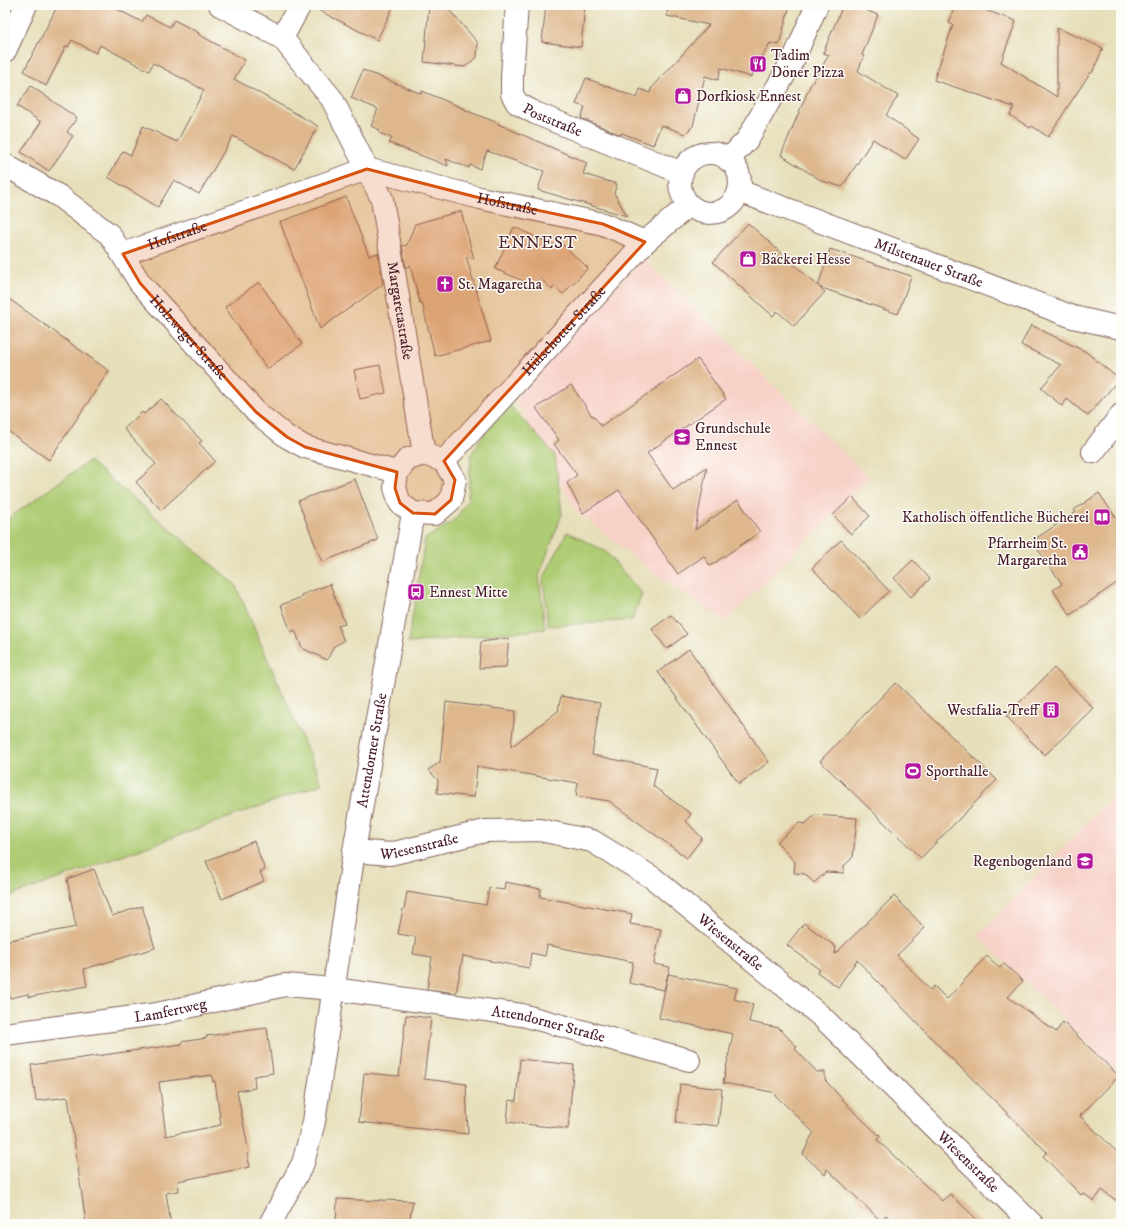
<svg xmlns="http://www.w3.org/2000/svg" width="1126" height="1229" viewBox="0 0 1126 1229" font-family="'IM FELL DW Pica',serif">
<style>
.built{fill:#f7d1c8}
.green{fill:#aecc73;stroke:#7c764f}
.building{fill:#deb78d;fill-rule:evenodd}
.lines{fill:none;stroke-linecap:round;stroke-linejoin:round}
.minor-casing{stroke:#81625d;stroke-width:24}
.minor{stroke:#fff;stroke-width:22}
.marked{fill:#d8530f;fill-opacity:0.2;stroke:#d8530f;stroke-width:3;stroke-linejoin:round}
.labels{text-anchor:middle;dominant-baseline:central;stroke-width:3;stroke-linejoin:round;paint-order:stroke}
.poi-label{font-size:15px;fill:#4a1f2b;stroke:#fdfcf7;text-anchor:start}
.street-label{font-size:15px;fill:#4a1f2b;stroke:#fdfcf7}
.quarter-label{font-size:17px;letter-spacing:1px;fill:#4a1f2b;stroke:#fdfcf7}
</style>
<rect width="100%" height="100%" fill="#fdfcf7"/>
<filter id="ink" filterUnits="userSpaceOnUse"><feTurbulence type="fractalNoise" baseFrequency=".025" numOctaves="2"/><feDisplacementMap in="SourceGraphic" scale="8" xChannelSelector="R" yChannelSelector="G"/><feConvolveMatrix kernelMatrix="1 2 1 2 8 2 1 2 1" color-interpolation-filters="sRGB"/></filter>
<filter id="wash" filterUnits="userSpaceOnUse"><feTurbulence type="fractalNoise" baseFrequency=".012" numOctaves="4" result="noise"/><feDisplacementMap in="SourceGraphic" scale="16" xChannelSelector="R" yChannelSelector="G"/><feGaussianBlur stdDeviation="0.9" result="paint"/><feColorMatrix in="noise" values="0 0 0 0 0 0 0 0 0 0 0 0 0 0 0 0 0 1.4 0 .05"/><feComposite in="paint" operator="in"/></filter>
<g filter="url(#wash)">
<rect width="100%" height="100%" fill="#e6dfba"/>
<!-- built -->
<g class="built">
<polygon points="644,258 869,478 726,621 662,579 577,512 513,396"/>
<polygon points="1121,787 1121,1075 978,936"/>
</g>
<!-- green -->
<g class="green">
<polygon points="505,400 555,455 562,514 539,576 545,629 408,643 425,539 454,521 468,500 471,455"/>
<polygon points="89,461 235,584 322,784 5,898 5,521"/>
<polygon points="567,532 605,551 642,594 632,620 548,626 543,579"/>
</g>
<g id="blocks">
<!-- building -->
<g class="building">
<polygon points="58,5 109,5 142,22 146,15 170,27 174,20 199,33 198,34 245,60 234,79 318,126 294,169 233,136 199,194 174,180 158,207 108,177 123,151 131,155 143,126 177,142 204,90 153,63 149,71 100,45 96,53 72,40 68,47 66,46 46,86 24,71"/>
<polygon points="312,5 394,5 377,40 312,7"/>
<polygon points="429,5 445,5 478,43 477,57 465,67 424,62"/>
<polygon points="546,5 585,5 581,47 542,42"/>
<polygon points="668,5 790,5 779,45 770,43 751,77 721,68 718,80 705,76 693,126 685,134 661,125 653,145 622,133 621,135 581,118 585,107 576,104 586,78 637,98 640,89 650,93 651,89 709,25 667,16"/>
<polygon points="843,5 853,5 878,15 862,55 864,56 858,71 898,96 886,115 919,139 905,160 873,139 842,187 822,181 781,155 810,86 829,55 823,53"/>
<polygon points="955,5 971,5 1016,21 1001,62 1057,97 1057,28 1103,48 1092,73 1090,73 1048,137 1032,126 1030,128 1010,115 1014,107 934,80 953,25 949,23"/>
<polygon points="363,70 422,94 422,91 465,109 465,110 498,123 498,124 587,163 583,174 617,184 614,193 627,216 538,190 544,171 487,151 480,169 470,165 469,168 446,159 448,166 389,143 392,138 379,133 380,130 371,126 378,109 351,98"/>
<polygon points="31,86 77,118 67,132 73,136 49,171 21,152 41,122 17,106"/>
<polygon points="346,197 369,256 378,253 383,284 320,329 280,222"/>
<polygon points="461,211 474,259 466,256 491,341 435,356 422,303 420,303 410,265 406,268 402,246 407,245 415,224"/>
<polygon points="748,223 818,286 830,249 911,276 898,314 819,287 825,292 794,326 777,311 773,316 713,262"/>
<polygon points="514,227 556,246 560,242 588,268 563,294 554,286 552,290 540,278 533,285 495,269"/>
<polygon points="259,282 302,344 267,369 225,307"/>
<polygon points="5,296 109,371 49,460 5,429"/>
<polygon points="1031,325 1086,352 1119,379 1088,416 1067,399 1062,406 1041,388 1061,365 1021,345"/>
<polygon points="698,359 726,399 647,453 673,490 707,467 695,530 738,500 760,532 710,566 704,556 678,574 619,490 583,513 567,483 577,475 554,444 559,440 536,408 571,385 592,416 593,415 601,426"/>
<polygon points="380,365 386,393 360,399 354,370"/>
<polygon points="161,399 202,441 199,443 215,461 161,510 136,482 156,464 124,429 142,412 144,414"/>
<polygon points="355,479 378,540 322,562 298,501"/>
<polygon points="1099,493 1121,525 1121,580 1070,615 1053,590 1062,584 1032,541 1076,512 1074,510"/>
<polygon points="852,497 870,516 851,534 833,515"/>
<polygon points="841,540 889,591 860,619 812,568"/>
<polygon points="913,560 930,579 911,597 894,578"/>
<polygon points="330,584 345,624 338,626 344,641 334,646 327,660 302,648 295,630 291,632 281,605 302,597 301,595"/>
<polygon points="671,615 687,634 667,649 652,629"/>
<polygon points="509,638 506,667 479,668 481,642"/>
<polygon points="689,649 769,762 739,784 658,672"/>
<polygon points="1054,668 1093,708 1045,755 1006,716"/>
<polygon points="896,683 997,780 921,858 820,761 887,691"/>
<polygon points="561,696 600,703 592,755 657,768 653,786 691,814 686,821 702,838 687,858 609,801 576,796 578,783 477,766 474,797 437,793 438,780 428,770 440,762 446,702 515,711 511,747 558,711"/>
<polygon points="815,815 857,818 853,857 844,866 844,873 826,872 814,883 805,874 794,873 795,862 777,842 799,823 805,824"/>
<polygon points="254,841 265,870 260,872 264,881 222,899 206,861"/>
<polygon points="94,869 112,916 142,906 155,948 84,969 87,986 29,997 28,994 10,998 5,970 5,941 76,927 67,879"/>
<polygon points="505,882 541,889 540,897 632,914 630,924 661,929 654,964 670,967 664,990 629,983 633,962 547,945 545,956 531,953 529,968 463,956 456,993 427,989 432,957 413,954 416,937 398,934 403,909 404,909 407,892 486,905 489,888 504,890"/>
<polygon points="894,896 925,928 897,955 930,990 934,986 947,999 987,956 1000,968 1004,964 1023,981 1008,997 1056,1032 1063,1022 1119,1076 1080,1116 1121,1156 1121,1204 1102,1190 1094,1201 1083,1193 1081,1195 1043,1156 1047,1152 945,1052 857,960 838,987 817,972 820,970 787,945 804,923 836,947 835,954"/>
<polygon points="668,974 737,988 734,999 753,1004 749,1022 779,1028 797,1047 795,1049 817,1072 825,1072 825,1080 854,1112 880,1136 877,1140 942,1201 950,1194 982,1224 895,1224 886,1215 881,1221 827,1169 825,1175 803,1154 812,1135 814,1133 772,1092 723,1083 733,1034 659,1018"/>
<polygon points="406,1015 431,1018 424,1079 466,1084 468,1134 359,1122 364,1073 399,1076"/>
<path d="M267 1028 273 1073 254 1076 255 1088 237 1091 249 1153 247 1154 250 1167 178 1181 179 1191 166 1193 171 1224H86L68 1097 36 1101 31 1065 182 1044 181 1042 207 1038 206 1036ZM212 1075 213 1082 215 1081 221 1125 166 1136 159 1082Z"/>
<polygon points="520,1059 574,1065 568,1129 507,1122 509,1100 516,1101"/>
<polygon points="680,1084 722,1089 718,1126 701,1124 701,1126 676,1123"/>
<polygon points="337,1199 379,1201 379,1200 413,1201 409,1224 336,1224"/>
</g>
</g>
</g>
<g filter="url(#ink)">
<use href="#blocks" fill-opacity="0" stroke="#81625d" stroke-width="1"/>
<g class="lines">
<defs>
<g id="minor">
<path id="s1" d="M220 5 282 38 332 99 382 199 424 454"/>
<path id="s2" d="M517 5 512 76V94L517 103 535 113 682 173"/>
<polyline points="282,38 300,5"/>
<polyline points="5,51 26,5"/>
<circle cx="710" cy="183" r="30"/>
<polyline points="728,160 747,140 795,56 817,5"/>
<path id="s3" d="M5 165 59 196 110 235 140 283 256 412 287 437 305 447 397 472"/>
<path id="s4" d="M739 191 1073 317 1121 328"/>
<path id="s5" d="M123 254 367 169 480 198 603 224 645 242"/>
<polyline points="1093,452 1121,415"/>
<polygon points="424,454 444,461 455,480 451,500 435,514 413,513 400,503 395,488 397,472 408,459"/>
<path id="s6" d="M444 461 645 242 689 205"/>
<path id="s7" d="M354 851 390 854 485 831 540 830 592 841 653 878 822 1017 1032 1224"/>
<path id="s8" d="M5 1034 157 1014 285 985 334 989 522 1015 689 1060"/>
<path id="s9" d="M270 1224 303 1163 314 1122 354 851 413 513"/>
</g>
</defs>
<!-- minor casing -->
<use href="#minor" class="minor-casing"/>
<!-- minor -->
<use href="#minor" class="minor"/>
</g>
</g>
<!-- marked area -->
<path class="marked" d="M367 169 480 198 603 224 645 242 444 461 455 480 451 500 435 514 413 513 400 503 395 488 397 472 305 447 287 437 256 412 140 283 123 254Z"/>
<!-- icons -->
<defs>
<symbol id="restaurant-square" viewBox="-11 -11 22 22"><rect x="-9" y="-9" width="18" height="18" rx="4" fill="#b5179e" stroke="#fdfcf7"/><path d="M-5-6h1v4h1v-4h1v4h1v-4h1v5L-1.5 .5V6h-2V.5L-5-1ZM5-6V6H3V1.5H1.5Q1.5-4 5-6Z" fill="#fff"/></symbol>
<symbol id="shop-square" viewBox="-11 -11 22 22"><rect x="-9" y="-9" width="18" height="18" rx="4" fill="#b5179e" stroke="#fdfcf7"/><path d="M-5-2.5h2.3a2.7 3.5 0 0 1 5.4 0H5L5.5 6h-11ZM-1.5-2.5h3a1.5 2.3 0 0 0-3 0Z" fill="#fff"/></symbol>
<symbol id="church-square" viewBox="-11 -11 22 22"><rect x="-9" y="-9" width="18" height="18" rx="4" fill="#b5179e" stroke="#fdfcf7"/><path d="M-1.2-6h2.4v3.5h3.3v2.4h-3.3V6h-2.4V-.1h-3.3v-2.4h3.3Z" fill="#fff"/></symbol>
<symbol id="school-square" viewBox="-11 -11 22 22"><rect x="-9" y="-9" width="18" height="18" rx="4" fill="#b5179e" stroke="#fdfcf7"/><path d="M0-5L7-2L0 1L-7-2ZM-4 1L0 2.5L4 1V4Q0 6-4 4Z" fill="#fff"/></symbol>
<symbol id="library-square" viewBox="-11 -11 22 22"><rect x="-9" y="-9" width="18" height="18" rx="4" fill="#b5179e" stroke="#fdfcf7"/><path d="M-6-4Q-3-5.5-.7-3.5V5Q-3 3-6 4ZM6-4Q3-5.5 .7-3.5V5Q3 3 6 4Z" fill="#fff"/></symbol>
<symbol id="civic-square" viewBox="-11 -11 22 22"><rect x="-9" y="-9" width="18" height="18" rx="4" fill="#b5179e" stroke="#fdfcf7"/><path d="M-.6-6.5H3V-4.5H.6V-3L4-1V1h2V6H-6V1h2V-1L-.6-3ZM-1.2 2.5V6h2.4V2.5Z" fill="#fff"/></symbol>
<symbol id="bus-square" viewBox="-11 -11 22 22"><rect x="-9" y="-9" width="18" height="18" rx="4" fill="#b5179e" stroke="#fdfcf7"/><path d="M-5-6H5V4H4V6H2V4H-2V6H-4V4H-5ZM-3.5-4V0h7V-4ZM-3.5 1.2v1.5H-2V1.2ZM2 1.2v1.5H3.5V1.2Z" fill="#fff"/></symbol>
<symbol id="building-square" viewBox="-11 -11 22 22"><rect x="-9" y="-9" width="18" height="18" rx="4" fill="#b5179e" stroke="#fdfcf7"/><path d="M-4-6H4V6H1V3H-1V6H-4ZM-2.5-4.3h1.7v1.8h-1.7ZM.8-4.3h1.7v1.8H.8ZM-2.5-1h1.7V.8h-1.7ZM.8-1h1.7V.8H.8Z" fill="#fff"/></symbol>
<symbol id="stadium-square" viewBox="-11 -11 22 22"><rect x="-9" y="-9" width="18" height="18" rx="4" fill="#b5179e" stroke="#fdfcf7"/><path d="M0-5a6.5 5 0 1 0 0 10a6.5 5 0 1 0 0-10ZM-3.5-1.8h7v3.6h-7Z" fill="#fff"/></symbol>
</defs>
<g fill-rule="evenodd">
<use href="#restaurant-square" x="748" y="54" width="20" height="20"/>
<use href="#shop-square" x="673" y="86" width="20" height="20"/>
<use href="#shop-square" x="738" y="249" width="20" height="20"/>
<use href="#church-square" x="435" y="274" width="20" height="20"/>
<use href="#school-square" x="672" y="427" width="20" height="20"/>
<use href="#library-square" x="1092" y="507" width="20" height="20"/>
<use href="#civic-square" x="1070" y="542" width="20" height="20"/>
<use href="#bus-square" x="406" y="582" width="20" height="20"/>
<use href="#building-square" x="1041" y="700" width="20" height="20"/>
<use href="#stadium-square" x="903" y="761" width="20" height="20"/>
<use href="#school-square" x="1075" y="851" width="20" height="20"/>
</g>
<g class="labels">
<!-- poi labels -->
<g class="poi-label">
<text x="771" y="55">Tadim<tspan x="771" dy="17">Döner Pizza</tspan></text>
<text x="696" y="96">Dorfkiosk Ennest</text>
<text x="761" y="259">Bäckerei Hesse</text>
<text x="458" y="284">St. Magaretha</text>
<text x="695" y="428">Grundschule<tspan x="695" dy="17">Ennest</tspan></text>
<text x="1089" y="517" text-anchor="end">Katholisch öffentliche Bücherei</text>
<text x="1067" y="543" text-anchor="end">Pfarrheim St.<tspan x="1067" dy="17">Margaretha</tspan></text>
<text x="429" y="592">Ennest Mitte</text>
<text x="1038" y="710" text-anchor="end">Westfalia-Treff</text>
<text x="926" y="771">Sporthalle</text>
<text x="1072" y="861" text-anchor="end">Regenbogenland</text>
</g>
<!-- street labels -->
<g class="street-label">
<text stroke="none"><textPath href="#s2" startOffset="139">Poststraße</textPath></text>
<text stroke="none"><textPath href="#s5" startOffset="403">Hofstraße</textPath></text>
<text stroke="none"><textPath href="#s5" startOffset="57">Hofstraße</textPath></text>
<text stroke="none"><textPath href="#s4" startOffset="203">Milstenauer Straße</textPath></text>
<text stroke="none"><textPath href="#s1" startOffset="374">Margaretastraße</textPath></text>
<text stroke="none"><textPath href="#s6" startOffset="177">Hülschotter Straße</textPath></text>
<text stroke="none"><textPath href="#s3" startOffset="256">Holzweger Straße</textPath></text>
<text stroke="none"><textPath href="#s9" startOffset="488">Attendorner Straße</textPath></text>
<text stroke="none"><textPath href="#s7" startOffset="66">Wiesenstraße</textPath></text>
<text stroke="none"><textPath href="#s7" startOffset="414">Wiesenstraße</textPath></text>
<text stroke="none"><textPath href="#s8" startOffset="167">Lamfertweg</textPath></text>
<text stroke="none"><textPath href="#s8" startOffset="551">Attendorner Straße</textPath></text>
<text stroke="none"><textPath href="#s7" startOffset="738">Wiesenstraße</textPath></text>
</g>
<!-- quarter labels -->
<g class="quarter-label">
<text x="538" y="243">ENNEST</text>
</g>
</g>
<!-- margin -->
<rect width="1126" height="1229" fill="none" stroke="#fdfcf7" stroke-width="20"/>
</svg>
